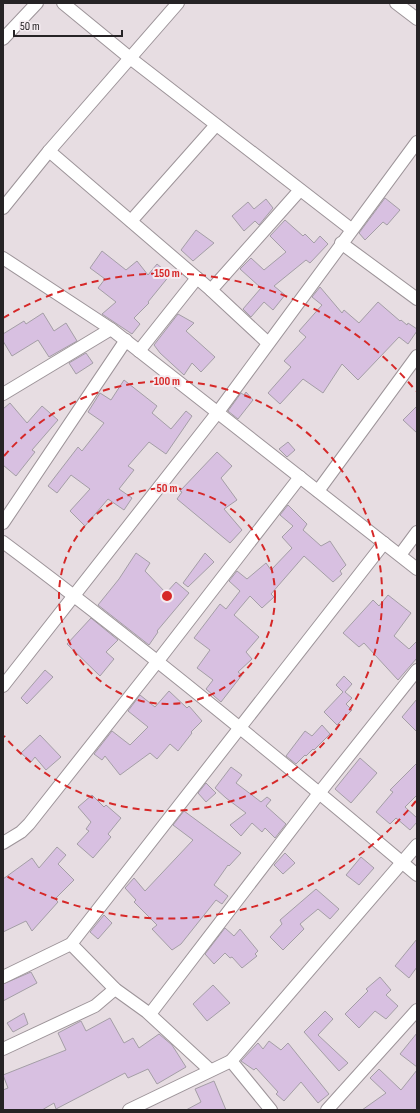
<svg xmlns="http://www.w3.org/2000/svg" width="420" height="1113" viewBox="0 0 420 1113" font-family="'Sofia Sans Condensed',sans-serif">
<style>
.building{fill:#d8c0e1;stroke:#a49ea6}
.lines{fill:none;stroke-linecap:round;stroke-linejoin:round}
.street-casing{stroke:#9d9499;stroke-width:14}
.street{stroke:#fff;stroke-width:12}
.ring{fill:none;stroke:#d62828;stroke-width:2;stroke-dasharray:7 5}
.centre{fill:#d62828;stroke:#f4ebf0;stroke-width:2}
.ring-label{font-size:12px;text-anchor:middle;font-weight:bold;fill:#d62828;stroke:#f4ebf0;stroke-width:4;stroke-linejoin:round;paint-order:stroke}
</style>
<rect width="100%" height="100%" fill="#e7dde2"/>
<!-- building -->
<g class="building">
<polygon points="385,198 400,210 387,225 383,222 365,240 359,233"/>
<polygon points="266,199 273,208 259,225 255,221 244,231 232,216 248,202 254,209"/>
<polygon points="285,220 303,236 305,234 314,243 320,236 328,244 310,263 306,260 274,286 285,295 273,310 264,302 251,317 243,309 261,288 240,269 251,258 264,270 286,252 270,236"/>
<polygon points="196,230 214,243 193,261 181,250"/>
<polygon points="102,251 126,270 137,261 148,275 157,264 170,275 148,302 149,303 134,318 140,324 132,334 102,314 116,302 98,288 105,279 90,268"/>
<polygon points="320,287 342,313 344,310 359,323 378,302 400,321 401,320 407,325 408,323 417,329 417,331 408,344 399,337 358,380 342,364 323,393 303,379 280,404 268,393 291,367 284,361 306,337 299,331 322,305 312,297"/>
<polygon points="43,313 54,331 66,323 77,341 49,357 38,340 12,356 3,341 3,334 24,321 26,324"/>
<polygon points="178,314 194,323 186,331 215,357 201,372 192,363 184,375 160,353 154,345"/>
<polygon points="86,353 93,363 76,374 69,363"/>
<polygon points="124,380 157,406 152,413 171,429 186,411 192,416 166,454 149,442 128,466 134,470 119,489 132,498 124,510 108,499 85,526 70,511 90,489 71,475 57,493 48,486 78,447 82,451 104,423 88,412 100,393 111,400"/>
<polygon points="246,392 253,400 238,419 228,411 241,393 244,395"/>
<polygon points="10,403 27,423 42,406 58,420 32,450 35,452 16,476 3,465 3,409"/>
<polygon points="417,406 417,433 403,420"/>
<polygon points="288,442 295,450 287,457 279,449"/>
<polygon points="217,452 232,466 221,478 237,500 224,509 242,530 230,543 177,499 182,492 180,491"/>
<polygon points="288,505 307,524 303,530 321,546 330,541 346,565 340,571 342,574 333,582 304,556 271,594 274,597 262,608 250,596 234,615 259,637 246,652 252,659 238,672 242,675 221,702 206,689 213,680 197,668 210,650 194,638 220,604 226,609 240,591 229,581 237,571 247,579 266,563 271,570 292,548 282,537 293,526 280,515"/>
<polygon points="136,553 150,563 145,571 166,593 176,582 189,593 157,631 158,632 149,645 98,605 119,579"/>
<polygon points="205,553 214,562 188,587 183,583"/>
<polygon points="388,595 411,613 394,636 409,649 417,641 417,658 398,680 364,643 359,647 343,633 373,600 379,606"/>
<polygon points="91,618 118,640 106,652 114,659 100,676 67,644"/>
<polygon points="45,670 53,677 27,704 21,698"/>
<polygon points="344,676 352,684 345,692 352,698 346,704 352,710 337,725 324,712 343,692 336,685"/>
<polygon points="169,691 187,708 189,706 202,721 191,732 192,733 178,751 170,744 157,759 150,753 120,775 105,756 102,760 94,754 112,731 130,745 148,727 128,711 140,695 155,707"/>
<polygon points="417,699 417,732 402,717"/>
<polygon points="322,725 330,734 314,750 313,749 306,756 305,755 296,764 286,756 305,731 312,736"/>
<polygon points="40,735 61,757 46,770 35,757 31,762 21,753"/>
<polygon points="360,758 377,773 351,803 335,789"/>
<polygon points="417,763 417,795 405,807 417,818 417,822 410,830 396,818 390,824 376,812 393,792 390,790"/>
<polygon points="231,767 242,775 236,783 261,802 267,797 271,800 266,806 286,824 275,838 265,828 262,832 252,823 241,836 230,825 246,813 226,798 215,788"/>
<polygon points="206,783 216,793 206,802 198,793"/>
<polygon points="92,795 104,807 106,805 121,818 108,834 111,837 93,858 77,844 89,831 86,829 91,822 78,807"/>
<polygon points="184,811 241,853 229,866 228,865 214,885 228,896 222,904 216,900 181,944 172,950 152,929 157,925 134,902 136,900 125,888 134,878 145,891 193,840 173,825"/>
<polygon points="57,847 66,855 58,864 74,880 55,899 58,902 32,931 26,921 3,932 3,879 32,858 39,868"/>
<polygon points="285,853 295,863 283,874 274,865"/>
<polygon points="361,857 374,868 359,885 346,875"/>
<polygon points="316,889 339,909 330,919 318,909 300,924 304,929 283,950 270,937 282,924 280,920"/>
<polygon points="104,915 112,923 98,939 90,932"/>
<polygon points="225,928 234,936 240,929 258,951 255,954 257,956 242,968 232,957 230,958 225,953 214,964 205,954"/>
<polygon points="417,939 417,967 409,978 395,966"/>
<polygon points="31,972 37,983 3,1001 3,984"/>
<polygon points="380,977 391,990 386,995 398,1006 386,1019 375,1011 359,1028 345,1014 368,991 366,989"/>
<polygon points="213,985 230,1003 207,1021 193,1004"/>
<polygon points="325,1011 333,1019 318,1035 348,1063 339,1071 304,1032"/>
<polygon points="24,1013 28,1024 13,1032 7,1023"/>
<polygon points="110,1018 124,1043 133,1038 139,1048 159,1034 172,1045 186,1067 157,1084 148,1069 128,1078 125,1073 56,1109 54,1103 42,1110 3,1110 3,1090 8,1088 3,1075 66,1050 58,1033 81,1021 86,1031"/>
<polygon points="417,1033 417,1067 400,1054"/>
<polygon points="269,1041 281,1050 288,1043 329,1094 318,1103 301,1082 284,1101 276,1094 278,1092 256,1068 254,1070 241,1061 258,1043 263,1049"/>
<polygon points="379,1069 401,1090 417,1070 417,1110 362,1110 386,1093 370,1078"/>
<polygon points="214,1081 226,1110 186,1110 201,1102 195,1089"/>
</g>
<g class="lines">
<defs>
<g id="street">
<polyline points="63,3 130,58 351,229"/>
<polyline points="396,3 417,19"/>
<polyline points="3,39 37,3"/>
<polyline points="49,151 211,290 268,343"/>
<polyline points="3,208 49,151 178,3"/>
<polyline points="131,221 216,125"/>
<polyline points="341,243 417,299"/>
<polyline points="3,258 111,329 417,569"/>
<polyline points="211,290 300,190"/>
<polyline points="139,351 197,278"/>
<polyline points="3,394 111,329"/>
<polyline points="318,491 417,356"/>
<polyline points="3,523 126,340"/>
<path d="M3 542C145 648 282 761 417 875"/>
<polyline points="400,555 417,532"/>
<polyline points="3,686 218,412 417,142"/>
<polyline points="3,843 21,832 29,824 157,662 300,477"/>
<polyline points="71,944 115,989 147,1012 210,1070"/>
<polyline points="3,977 71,944 384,543"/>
<polyline points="150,1014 320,792 417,670"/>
<polyline points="3,1049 95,1006 115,989"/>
<polyline points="231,1061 271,1110"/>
<polyline points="129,1110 231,1061 417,845"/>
<polyline points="327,1110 417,1010"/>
</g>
</defs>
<!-- street casing -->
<use href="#street" class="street-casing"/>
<!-- street -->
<use href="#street" class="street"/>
</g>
<!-- distance rings -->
<g class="ring">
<circle cx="167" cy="596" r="108"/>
<path d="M4 456A215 215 0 1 1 4 736"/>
<path d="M416 801A323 323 0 0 1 3 874M3 318A323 323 0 0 1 416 391"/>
</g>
<circle cx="167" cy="596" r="6" class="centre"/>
<g class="ring-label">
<text x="167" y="277">150 m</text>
<text x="167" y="385">100 m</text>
<text x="167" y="492">50 m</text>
</g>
<!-- border -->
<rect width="420" height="1113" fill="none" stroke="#262325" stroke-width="8"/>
<!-- scale -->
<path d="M14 30v6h108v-6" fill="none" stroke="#262325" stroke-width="2"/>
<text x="20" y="30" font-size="12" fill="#262325" stroke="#f4ebf0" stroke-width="3" paint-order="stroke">50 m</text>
</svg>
